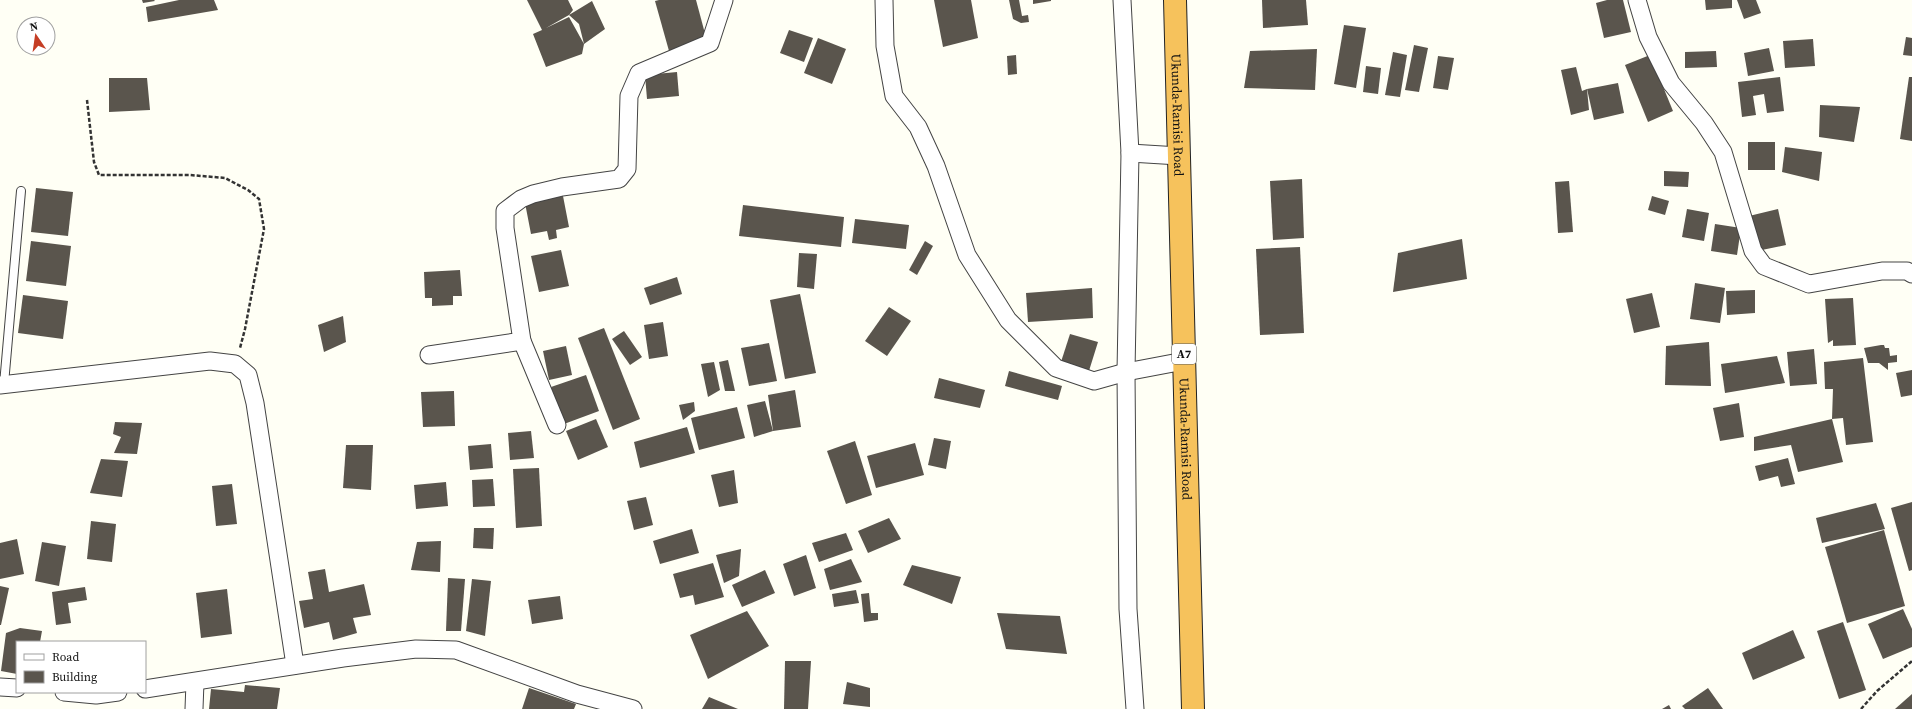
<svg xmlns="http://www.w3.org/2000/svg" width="1912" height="709" viewBox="0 0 1912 709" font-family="'Source Serif 4',serif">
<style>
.building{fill:#5a554d}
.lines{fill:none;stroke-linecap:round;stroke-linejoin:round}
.lane-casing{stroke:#444;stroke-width:10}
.street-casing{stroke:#444;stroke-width:19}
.highway-casing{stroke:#222;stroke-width:24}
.path{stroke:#333;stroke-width:2.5;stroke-dasharray:4 2;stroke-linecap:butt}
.lane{stroke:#fff;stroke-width:8}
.street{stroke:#fff;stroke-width:17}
.highway{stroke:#f6c25c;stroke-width:22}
.labels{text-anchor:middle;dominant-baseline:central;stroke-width:4;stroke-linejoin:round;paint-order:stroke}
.shield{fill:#fff;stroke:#585858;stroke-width:1}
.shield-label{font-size:12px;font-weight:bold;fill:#111}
.street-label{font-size:13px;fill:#111;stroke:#fff}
</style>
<rect width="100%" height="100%" fill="#fffff5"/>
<!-- building -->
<g class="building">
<polygon points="142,0 154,0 155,1 143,3"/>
<polygon points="179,0 214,0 218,10 148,22 146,7"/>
<polygon points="527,0 568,0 573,10 569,15 592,1 605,29 584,44 579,24 569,15 546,28 569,17 584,44 582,54 546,67 533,34 542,30"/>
<polygon points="659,0 696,0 707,41 669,51 655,1"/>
<polygon points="934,0 971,0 978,38 943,47"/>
<polygon points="1009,0 1019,0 1022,16 1028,15 1029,22 1021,23 1013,19"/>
<polygon points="1033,0 1051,0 1051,1 1033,4"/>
<polygon points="1262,0 1306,0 1308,25 1263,28"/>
<polygon points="1607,0 1623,0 1631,32 1604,38 1596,3"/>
<polygon points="1705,0 1732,0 1732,8 1706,10"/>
<polygon points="1737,0 1756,0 1761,13 1744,19"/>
<polygon points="1344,25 1366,28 1356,88 1334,84"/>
<polygon points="789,30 813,38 804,62 780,53"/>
<polygon points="1906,37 1912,38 1912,56 1903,55"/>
<polygon points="818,38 846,49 832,84 804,73"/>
<polygon points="1813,39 1815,66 1785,68 1783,41"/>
<polygon points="1414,45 1428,48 1419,92 1405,90"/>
<polygon points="1769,48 1774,71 1748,76 1744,53"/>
<polygon points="1317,49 1315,90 1244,88 1250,51"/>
<polygon points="1716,51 1717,67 1685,68 1685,52"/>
<polygon points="1393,52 1407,55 1400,97 1385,95"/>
<polygon points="1016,55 1017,74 1008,75 1007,56"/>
<polygon points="1650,55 1673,111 1648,122 1625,65"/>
<polygon points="1438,56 1454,58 1448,90 1433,88"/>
<polygon points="1366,66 1381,68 1378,94 1363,92"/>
<polygon points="1576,67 1582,91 1587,89 1589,110 1571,115 1561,70"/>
<polygon points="677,72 679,96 647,99 645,75"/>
<polygon points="1780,77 1784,111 1767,113 1764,94 1753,96 1756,115 1742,117 1738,82"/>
<polygon points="1909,77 1912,77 1912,141 1900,139"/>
<polygon points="109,78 147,78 150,110 109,112"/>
<polygon points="1618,83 1624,113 1594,120 1587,89"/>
<polygon points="1820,105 1860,107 1854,142 1819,137"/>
<rect x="1748" y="142" width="27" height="28"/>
<polygon points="1785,147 1822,152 1819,181 1782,172"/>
<polygon points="1664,171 1689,172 1688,187 1664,186"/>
<polygon points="1302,179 1304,238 1273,240 1270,181"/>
<polygon points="1569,181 1573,232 1558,233 1555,182"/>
<polygon points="36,188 73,192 68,236 31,232"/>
<polygon points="563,196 569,227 556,230 557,238 549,240 547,231 531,234 525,203"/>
<polygon points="1652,196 1669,201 1665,215 1648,210"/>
<polygon points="743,205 844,217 841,247 739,236"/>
<polygon points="1687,209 1709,213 1704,241 1682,237"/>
<polygon points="1778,209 1786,245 1757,251 1749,216"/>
<polygon points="855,219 909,225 906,249 852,243"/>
<polygon points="1715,224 1741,228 1737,255 1711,251"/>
<polygon points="1462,239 1467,279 1393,292 1398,253"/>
<polygon points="31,241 71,246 66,286 26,281"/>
<polygon points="925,241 933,246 917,275 909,270"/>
<polygon points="1300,247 1304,333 1260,335 1256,249"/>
<polygon points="561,250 569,286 539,292 531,256"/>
<polygon points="799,253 817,254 814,289 797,287"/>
<polygon points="460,270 462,296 453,296 453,305 432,306 432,298 425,298 424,272"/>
<polygon points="677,277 682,294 650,305 644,288"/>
<polygon points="1695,283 1725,288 1720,323 1690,319"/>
<polygon points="1092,288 1093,318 1028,322 1026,293"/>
<polygon points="1755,290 1755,313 1727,315 1726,291"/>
<polygon points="1652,293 1660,327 1634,333 1626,299"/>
<polygon points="800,294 816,373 785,379 770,300"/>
<polygon points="23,295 68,301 63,339 18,333"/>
<polygon points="1853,298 1856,345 1833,346 1833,340 1828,343 1825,299"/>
<polygon points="889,307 911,321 887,356 865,341"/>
<polygon points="343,316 346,342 324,352 318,325"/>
<polygon points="663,322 668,356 649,359 644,325"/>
<polygon points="604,328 640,419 613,430 578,338"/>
<polygon points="624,331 642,357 630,365 612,339"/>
<polygon points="1070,334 1098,342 1088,374 1060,365"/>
<polygon points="1709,342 1711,386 1665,385 1666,346"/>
<polygon points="769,343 777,381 749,386 741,348"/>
<polygon points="1881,345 1884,345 1885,348 1889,348 1890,356 1897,355 1897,362 1888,363 1888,370 1879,363 1868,363 1864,348"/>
<polygon points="566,346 572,375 549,380 543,351"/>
<polygon points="1814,349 1817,384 1790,386 1787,352"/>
<polygon points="1777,356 1785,383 1725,393 1721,364"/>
<polygon points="1863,358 1873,442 1846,445 1843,418 1832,419 1833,389 1825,389 1824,362"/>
<polygon points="728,360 735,391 725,391 719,362"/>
<polygon points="714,362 720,390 708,397 701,364"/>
<polygon points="1912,370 1912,395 1901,397 1896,373"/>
<polygon points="1009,371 1062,386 1058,400 1005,386"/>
<polygon points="586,375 599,411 564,424 551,387"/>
<polygon points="939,378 985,390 980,408 934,398"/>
<polygon points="795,390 801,427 773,431 768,395"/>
<polygon points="454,391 455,426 423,427 421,392"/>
<polygon points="765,401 773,431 754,437 747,405"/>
<polygon points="694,402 695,411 683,420 679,405"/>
<polygon points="1739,403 1744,437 1720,441 1713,408"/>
<polygon points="737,407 745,438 699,450 691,418"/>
<polygon points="596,419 608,447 578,460 566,431"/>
<polygon points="1832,419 1843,462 1798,472 1791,445 1754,451 1754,437"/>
<polygon points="115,422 142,423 137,454 114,453 121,437 113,434"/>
<polygon points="687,427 695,453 640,468 634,442"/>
<polygon points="531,431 534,458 510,460 508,433"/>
<polygon points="934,438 951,441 946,469 928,465"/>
<polygon points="855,441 872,495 846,504 827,451"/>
<polygon points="915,443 924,475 876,488 867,456"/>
<polygon points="491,444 493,468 470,470 468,446"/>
<polygon points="346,445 373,445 371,490 343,488"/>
<polygon points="1788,458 1795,484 1781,487 1778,476 1759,481 1755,466"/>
<polygon points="101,459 128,461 122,497 90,493"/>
<polygon points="539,468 542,526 516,528 513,469"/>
<polygon points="734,470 738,503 719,507 711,475"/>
<polygon points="493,479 495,506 473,507 472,480"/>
<polygon points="446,482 448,506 416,509 414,485"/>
<polygon points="232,484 237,524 216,526 212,486"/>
<polygon points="646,497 653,525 634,530 627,501"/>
<polygon points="1912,502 1912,570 1909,571 1891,508"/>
<polygon points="1876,503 1885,529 1822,543 1816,518"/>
<polygon points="889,518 901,539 868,553 858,531"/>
<polygon points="91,521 116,524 112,562 87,559"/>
<polygon points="474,528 494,528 493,549 473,548"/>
<polygon points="692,529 699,553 660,564 653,541"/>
<polygon points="1884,530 1905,606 1847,623 1825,547"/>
<polygon points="846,533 853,550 819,562 812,543"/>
<polygon points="17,539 24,574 0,579 0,543"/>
<polygon points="441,541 440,572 411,570 417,542"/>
<polygon points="42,542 66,546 59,586 35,581"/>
<polygon points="741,549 739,576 724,583 716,555"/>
<polygon points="806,555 816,588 794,596 783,564"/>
<polygon points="851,559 862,582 830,590 824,569"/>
<polygon points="713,563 724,597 695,605 693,595 680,598 673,574"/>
<polygon points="912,565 961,577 952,604 903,585"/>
<polygon points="325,569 329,592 364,584 371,615 353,618 357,633 333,640 329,622 304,628 299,601 313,599 308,572"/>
<polygon points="765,570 775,593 742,607 732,585"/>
<polygon points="448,578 465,579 461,631 446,631"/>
<polygon points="472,579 491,581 485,636 466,631"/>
<polygon points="0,586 9,588 1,625 0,625"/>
<polygon points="85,587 87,600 68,603 71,623 56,625 52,592"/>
<polygon points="227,589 232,634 201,638 196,593"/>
<polygon points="856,590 859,603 834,607 832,594"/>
<polygon points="869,593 871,613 878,613 878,620 864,622 861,594"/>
<polygon points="560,596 563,619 532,624 528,600"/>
<polygon points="1903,609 1912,629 1912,647 1883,659 1868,624"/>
<polygon points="747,611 769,646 708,679 690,635"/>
<polygon points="997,613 1060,616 1067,654 1006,649"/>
<polygon points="1843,622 1866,690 1839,699 1817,631"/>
<polygon points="20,628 42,631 40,642 17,642 17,674 1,671 6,633"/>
<polygon points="1793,630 1805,658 1753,680 1742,653"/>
<polygon points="785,661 811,661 808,709 784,709"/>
<polygon points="847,682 870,688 870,707 843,704"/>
<polygon points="245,685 280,688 277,709 209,709 211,689 244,692"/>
<polygon points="529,688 576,704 574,709 522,709"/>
<polygon points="1708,688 1723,709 1685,709 1682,706"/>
<polygon points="1912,694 1912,709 1895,709"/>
<polygon points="709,697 738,709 702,709"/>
<polygon points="1669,705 1671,709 1662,709"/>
</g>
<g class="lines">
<defs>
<polyline id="lane" points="4,384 21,191"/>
<g id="street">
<polyline points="884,0 885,46 894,96 918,127 936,166 967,255 1008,320 1056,368 1094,381 1126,372 1184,361"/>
<polyline points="1122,0 1130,153 1126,372 1128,609 1135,709"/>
<polyline points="1637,0 1648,37 1671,83 1704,123 1723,152 1753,251 1764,266 1809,284 1882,271 1907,271 1912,274"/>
<polyline points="1130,153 1179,156"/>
<polyline points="522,341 557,425"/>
<polyline points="429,355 522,341 505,228 505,211 521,199 533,194 562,187 619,179 627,169 629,96 639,73 710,43 724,0"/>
<polyline points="0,385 210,361 235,364 248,375 255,403 295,665"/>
<polyline points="0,687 17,688"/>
<polyline points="145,689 343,658 416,649 456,650 577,694 633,709"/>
<polyline points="64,692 96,695 118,692"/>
<polyline points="194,709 195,682"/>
</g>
<g id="highway">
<path id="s1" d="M1175 0 1193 709"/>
</g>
</defs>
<!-- lane casing -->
<use href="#lane" class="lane-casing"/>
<!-- street casing -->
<use href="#street" class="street-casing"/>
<!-- highway casing -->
<use href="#highway" class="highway-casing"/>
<!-- path -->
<g class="path">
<polyline points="87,100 94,162 99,175 190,175 225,178 248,190 259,199 264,229 245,329 240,348"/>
<polyline points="1861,709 1877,691 1912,661"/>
</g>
<!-- lane -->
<use href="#lane" class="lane"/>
<!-- street -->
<use href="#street" class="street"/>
<!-- highway -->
<use href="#highway" class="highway"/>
</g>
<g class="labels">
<!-- shield labels -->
<rect class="shield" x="1172" y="344" width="24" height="20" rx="3"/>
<g class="shield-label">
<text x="1184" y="354">A7</text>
</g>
<!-- street labels -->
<g class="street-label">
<text stroke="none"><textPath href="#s1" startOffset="115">Ukunda-Ramisi Road</textPath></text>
<text stroke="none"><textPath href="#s1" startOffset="439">Ukunda-Ramisi Road</textPath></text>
</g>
</g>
<!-- legend -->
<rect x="16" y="641" width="130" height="52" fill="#ffffff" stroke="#a0a0a0"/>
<rect x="24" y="654" width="20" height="6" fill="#ffffff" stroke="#a0a0a0"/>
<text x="52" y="661" font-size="12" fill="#111111">Road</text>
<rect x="24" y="671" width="20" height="12" fill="#5a554d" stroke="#a0a0a0"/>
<text x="52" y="681" font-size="12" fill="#111111">Building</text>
<!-- north arrow -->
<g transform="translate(36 36) rotate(347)"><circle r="19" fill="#ffffff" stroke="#a0a0a0"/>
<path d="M0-3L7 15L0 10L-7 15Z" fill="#c53e25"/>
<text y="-6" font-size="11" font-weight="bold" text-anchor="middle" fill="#111111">N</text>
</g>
</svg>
